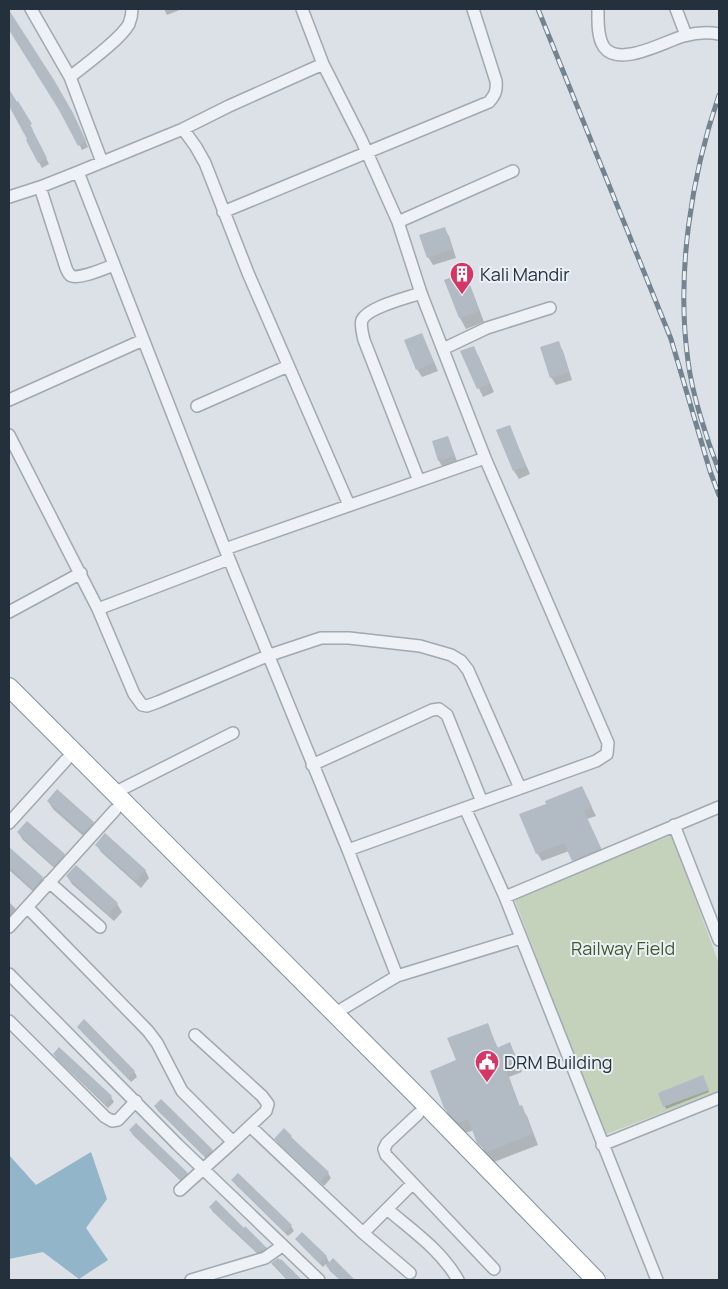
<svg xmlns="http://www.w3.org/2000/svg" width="728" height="1289" viewBox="0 0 728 1289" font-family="Manrope,sans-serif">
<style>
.green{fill:#c4d1bb}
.water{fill:#93b5c9}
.shadow{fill:#0003}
.building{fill:#b2bbc3}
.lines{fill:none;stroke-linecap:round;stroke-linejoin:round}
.minor-casing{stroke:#a0a9b0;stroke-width:14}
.trunk-casing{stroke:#82919e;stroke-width:20}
.minor{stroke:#eef1f5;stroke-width:11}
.trunk{stroke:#fff;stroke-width:18}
.rail-casing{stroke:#748390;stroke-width:5}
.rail{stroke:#eaf0f4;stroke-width:3;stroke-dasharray:9;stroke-linecap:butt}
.labels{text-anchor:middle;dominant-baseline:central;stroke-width:4;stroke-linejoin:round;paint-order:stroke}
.poi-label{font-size:18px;fill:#24313d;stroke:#eaf0f4;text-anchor:start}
.park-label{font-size:18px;fill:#3f5931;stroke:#eaf0f4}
</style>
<rect width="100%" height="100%" fill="#dbe1e6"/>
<path class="green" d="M 672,835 L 719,964 L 719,1091 L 604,1135 L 512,893 Z"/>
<path class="water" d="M 91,1152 L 107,1199 L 86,1228 L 108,1260 L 79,1279 L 43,1252 L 9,1259 L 9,1155 L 36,1185 Z"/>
<path class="shadow" d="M 164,9 L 182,9 L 167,15 Z
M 10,15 L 76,120 L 88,147 L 82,150 L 61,111 L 29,58 L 9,28 L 9,16 Z
M 9,91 L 17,104 L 18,103 L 33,130 L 32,130 L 49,164 L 42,168 L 27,140 L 29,139 L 9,104 Z
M 444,228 L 449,236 L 456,258 L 433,265 L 428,257 Z
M 464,274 L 470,285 L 484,322 L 466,329 L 460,318 L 446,281 Z
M 422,334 L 438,371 L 422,377 L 417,369 Z
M 558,343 L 563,351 L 572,380 L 556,385 L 551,377 Z
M 462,352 L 478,355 L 494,392 L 483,397 Z
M 509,426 L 530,474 L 519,479 L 514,471 Z
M 448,438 L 457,461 L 442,466 L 439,461 Z
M 586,796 L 596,816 L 587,819 L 605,857 L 578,868 L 569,851 L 542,861 L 537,853 Z
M 48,801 L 93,823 L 98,831 L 89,841 L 53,809 Z
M 18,832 L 64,855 L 68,863 L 60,873 L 23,840 Z
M 96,844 L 145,870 L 149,878 L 141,888 L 101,852 Z
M 9,849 L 42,878 L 47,886 L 38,896 L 9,870 Z
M 76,866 L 117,904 L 122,912 L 114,921 L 72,884 L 67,876 Z
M 9,902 L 15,908 L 20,916 L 9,924 Z
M 487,1025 L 498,1048 L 509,1044 L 515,1054 L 522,1072 L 509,1077 L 520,1107 L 527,1116 L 538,1145 L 494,1162 L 485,1153 L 474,1130 L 465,1133 L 451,1119 L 445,1108 L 457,1061 Z
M 79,1027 L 134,1071 L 137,1077 L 131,1082 L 82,1032 Z
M 54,1054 L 111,1097 L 114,1102 L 108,1108 L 57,1059 Z
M 704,1079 L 709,1092 L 666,1109 L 659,1094 Z
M 155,1106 L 212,1151 L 215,1156 L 209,1161 L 158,1111 Z
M 130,1130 L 187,1174 L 189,1179 L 184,1184 L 133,1135 Z
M 291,1137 L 294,1142 L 328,1173 L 331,1178 L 324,1186 L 279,1144 L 276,1139 Z
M 233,1180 L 291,1226 L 294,1231 L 288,1236 L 236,1185 Z
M 210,1207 L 266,1248 L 269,1253 L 261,1257 L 213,1212 Z
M 297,1239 L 326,1256 L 330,1264 L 333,1260 L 354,1280 L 340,1280 L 330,1271 L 326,1264 L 323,1267 L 300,1244 Z
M 281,1261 L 301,1280 L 287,1280 L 272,1264 Z"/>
<path class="building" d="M 9,10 L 54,80 L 73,113 L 86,141 L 78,146 L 59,110 L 9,30 Z
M 9,89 L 17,102 L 18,101 L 32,124 L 30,125 L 47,158 L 38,163 L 26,140 L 27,139 L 9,106 Z
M 445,227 L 452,249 L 427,258 L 419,235 Z
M 465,272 L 479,311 L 459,318 L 444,280 Z
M 422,333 L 434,363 L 416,370 L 404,340 Z
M 559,341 L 569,372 L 550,378 L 540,347 Z
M 474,346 L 490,384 L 477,389 L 460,351 Z
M 510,425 L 526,466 L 513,471 L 496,430 Z
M 448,436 L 455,456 L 438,461 L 432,441 Z
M 582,786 L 592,807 L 584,811 L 601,848 L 572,861 L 564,843 L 536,854 L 519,814 L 546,804 L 545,801 Z
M 57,789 L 94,822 L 84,833 L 47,801 Z
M 27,821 L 65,854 L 54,866 L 17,832 Z
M 105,833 L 146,870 L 136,881 L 95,845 Z
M 9,847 L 43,877 L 33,889 L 9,867 Z
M 76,865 L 118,903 L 108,914 L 66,876 Z
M 84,1019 L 135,1071 L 128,1078 L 77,1027 Z
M 488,1023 L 497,1048 L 510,1042 L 517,1061 L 504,1066 L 519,1106 L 522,1105 L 533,1134 L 487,1152 L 477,1143 L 468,1119 L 458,1123 L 444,1108 L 430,1071 L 456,1060 L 447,1038 Z
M 59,1047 L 112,1096 L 105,1104 L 53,1054 Z
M 703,1075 L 709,1090 L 663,1107 L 658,1093 Z
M 161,1099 L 213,1150 L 205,1157 L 154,1106 Z
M 136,1123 L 188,1173 L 180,1180 L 129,1130 Z
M 284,1128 L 292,1136 L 291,1137 L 329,1172 L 320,1182 L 274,1139 Z
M 238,1173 L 292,1225 L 285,1232 L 231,1180 Z
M 216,1200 L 244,1228 L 245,1226 L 267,1248 L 257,1252 L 234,1230 L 233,1231 L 209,1207 Z
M 302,1232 L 327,1256 L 319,1263 L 295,1239 Z
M 278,1258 L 280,1260 L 281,1259 L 302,1280 L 288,1280 L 271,1263 Z
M 333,1258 L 355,1280 L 341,1280 L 326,1266 Z"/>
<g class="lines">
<defs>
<path id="minor" d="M 31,9 L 70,77 L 102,162
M 302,9 L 323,64
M 598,9 C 598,20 597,37 604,47 C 619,68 665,41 684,36 C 695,33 708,32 719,34
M 676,9 L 686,35
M 70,77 C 85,65 120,40 129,24 C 131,19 132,14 132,9
M 183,129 L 196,147 L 205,163 L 248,273 L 349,505
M 78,172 L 183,129 L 229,106 L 323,64 L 361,139 L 398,222 L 421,293 L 485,458 L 608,743 L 607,754 L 596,761 L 348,850 L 397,976 L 334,1014
M 40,187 L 66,268 C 67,270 68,273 70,275 C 76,281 106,268 114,265
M 9,197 L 40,187 L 78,172 L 225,549 L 348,850
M 223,212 L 489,102 C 495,95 497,91 496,81 L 473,9
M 398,222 L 513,171
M 443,349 L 487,328 L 550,308
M 9,400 L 143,340
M 197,406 L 288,366
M 9,435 L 98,609 L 134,694 L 142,705 L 147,706 L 158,702 L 267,656 L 321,638 L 349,638 L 420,646 L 451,655 L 461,661 L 468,670 L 520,788
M 419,481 L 364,340 C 363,335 360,326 362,320 C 368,307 407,298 421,293
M 225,549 L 485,458
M 98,609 L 229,559
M 9,612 L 81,573
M 312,765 L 432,710 L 439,709 L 447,715 L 482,802
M 114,793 L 233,733
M 465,808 L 505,897 L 657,1280
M 9,823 L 66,760
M 674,825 L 719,940
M 49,882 L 100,927
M 505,897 L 719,807
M 27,907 L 148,1031 L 157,1043 L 182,1091 L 233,1142 L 266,1111 L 268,1104 L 262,1096 L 195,1035
M 9,927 L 115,810
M 9,974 L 178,1145 L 319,1280
M 397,976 L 521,938
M 9,1021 L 105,1117 L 112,1121 L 118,1120 L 136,1101
M 418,1114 L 387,1143 L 384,1149 L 386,1155 L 494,1269
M 250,1126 L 363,1233 L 410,1273
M 602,1145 L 719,1098
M 412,1184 L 387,1209 C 413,1231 441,1250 458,1280
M 180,1190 L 233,1142
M 363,1233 L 387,1209
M 191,1280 L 265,1258 L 282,1246"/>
<path id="trunk" d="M 9,687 L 417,1096 L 596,1280"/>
</defs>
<use href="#minor" class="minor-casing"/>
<use href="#trunk" class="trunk-casing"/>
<use href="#minor" class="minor"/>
<use href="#trunk" class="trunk"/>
<defs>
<path id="rail" d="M 538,9 L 671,339 L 710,471 L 719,495
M 719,95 C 691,177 676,274 688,361 C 692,394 707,440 719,471"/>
</defs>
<use href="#rail" class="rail-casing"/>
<use href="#rail" class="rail"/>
</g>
<defs>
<symbol id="building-pin" viewBox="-11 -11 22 30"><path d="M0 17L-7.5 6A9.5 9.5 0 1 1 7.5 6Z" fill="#d43766" stroke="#eaf0f4"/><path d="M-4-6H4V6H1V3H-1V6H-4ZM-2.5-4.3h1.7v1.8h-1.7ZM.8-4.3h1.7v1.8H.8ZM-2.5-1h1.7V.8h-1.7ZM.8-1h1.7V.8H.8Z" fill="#fff"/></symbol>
<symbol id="civic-pin" viewBox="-11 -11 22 30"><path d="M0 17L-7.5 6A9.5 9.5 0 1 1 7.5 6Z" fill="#d43766" stroke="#eaf0f4"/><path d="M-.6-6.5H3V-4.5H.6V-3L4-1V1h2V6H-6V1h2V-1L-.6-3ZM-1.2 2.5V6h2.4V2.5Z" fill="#fff"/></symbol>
</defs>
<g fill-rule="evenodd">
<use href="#building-pin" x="448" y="260" width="28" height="38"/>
<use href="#civic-pin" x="473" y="1048" width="28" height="38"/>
</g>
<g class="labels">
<g class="poi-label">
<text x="480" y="274">Kali Mandir</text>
<text x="504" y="1062">DRM Building</text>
</g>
<g class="park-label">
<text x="623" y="948">Railway Field</text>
</g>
</g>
<rect width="728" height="1289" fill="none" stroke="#24313d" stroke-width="20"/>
</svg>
